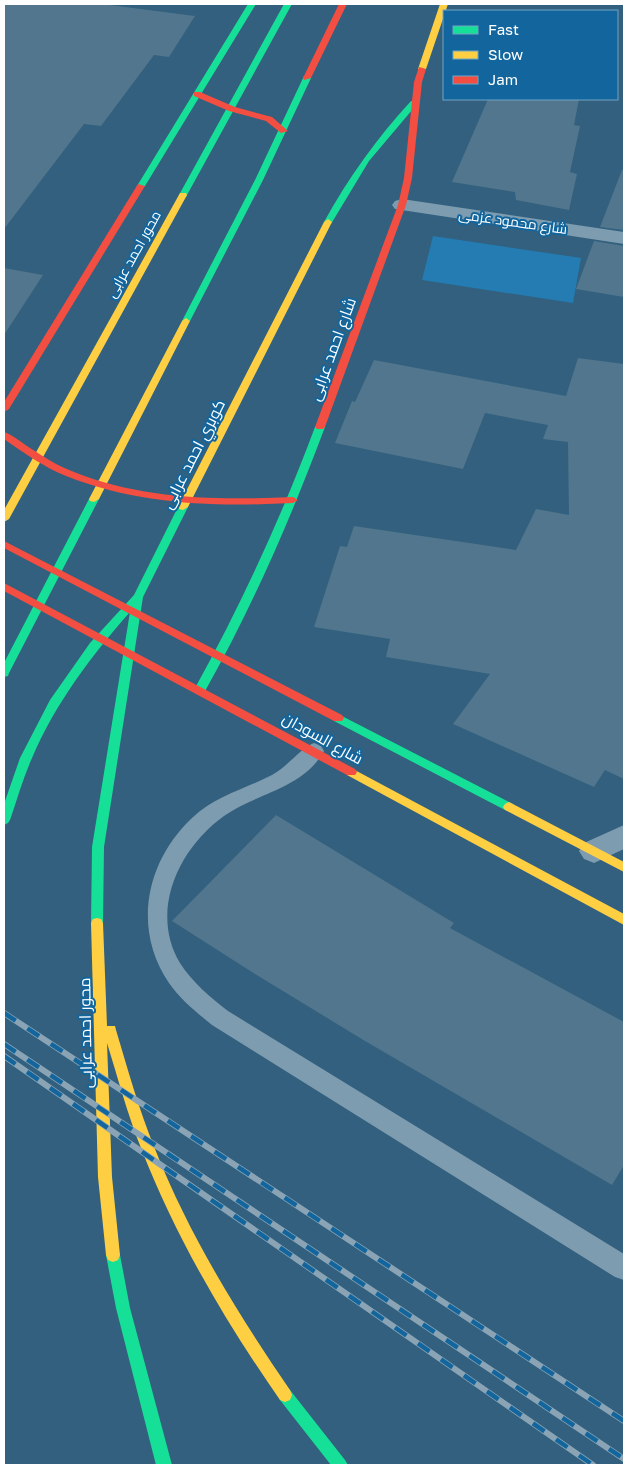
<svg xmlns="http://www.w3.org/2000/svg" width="628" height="1469" viewBox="0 0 628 1469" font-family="'Golos Text',Cairo,sans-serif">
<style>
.green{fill:#247cb2}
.building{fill:#51768d}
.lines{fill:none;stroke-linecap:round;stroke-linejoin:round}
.lane{fill:#7d9caf;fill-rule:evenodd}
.street{fill:#7d9caf;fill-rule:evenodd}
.fast{fill:#16e098;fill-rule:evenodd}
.slow{fill:#ffcf43;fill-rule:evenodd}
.jam{fill:#f24e42;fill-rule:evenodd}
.rail-casing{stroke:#8aa4b5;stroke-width:6}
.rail{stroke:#13669d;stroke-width:4.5;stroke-dasharray:14;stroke-linecap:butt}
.labels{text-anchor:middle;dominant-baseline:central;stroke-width:4;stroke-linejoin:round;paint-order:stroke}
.far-street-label{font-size:14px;fill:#fff;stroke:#13669d}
.street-label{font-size:16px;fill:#fff;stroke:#13669d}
</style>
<rect width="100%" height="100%" fill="#32607e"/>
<path class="green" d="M 433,236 L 581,258 L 573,303 L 422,280 Z"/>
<path class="building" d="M 4,4 L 102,4 L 195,16 L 169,57 L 154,55 L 101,126 L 84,124 L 4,229 Z
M 488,99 L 579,99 L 574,125 L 580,126 L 570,172 L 577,174 L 569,210 L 516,200 L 515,192 L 452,182 Z
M 622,170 L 624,170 L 624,230 L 600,227 Z
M 594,241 L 624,246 L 624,297 L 576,289 Z
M 4,268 L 43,275 L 4,335 Z
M 578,358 L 624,364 L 624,779 L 605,770 L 594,787 L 453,724 L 490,674 L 386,657 L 390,639 L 314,627 L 340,546 L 347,547 L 354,526 L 516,550 L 536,509 L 569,515 L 568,442 L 543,439 L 548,425 L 485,413 L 463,469 L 335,443 L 352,401 L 355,402 L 374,360 L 566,396 Z
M 276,815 L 454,923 L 450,928 L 624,1022 L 624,1165 L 612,1185 L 365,1041 L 255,974 L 172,921 Z"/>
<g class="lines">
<path class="lane" d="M 314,743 L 321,746 L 324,751 C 303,789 256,793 224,816 C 179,848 149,911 180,963 C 192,982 210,997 228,1011 L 624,1254 L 624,1280 L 615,1277 L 212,1025 C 196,1012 180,999 169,983 C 132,929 146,861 192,818 C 215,796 245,789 272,775 C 287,767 301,748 314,743 Z"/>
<path class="street" d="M 402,199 L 624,232 L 624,244 L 395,209 L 392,205 L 395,201 Z
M 624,825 L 624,849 L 594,863 L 584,859 L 579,851 L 584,843 Z"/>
<path class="fast" d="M 248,4 L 256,4 L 145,186 L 138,188 L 137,186 Z
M 284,4 L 292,4 L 187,195 L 186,197 L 180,197 L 179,195 Z
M 304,76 L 311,78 L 263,180 L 190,321 L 186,324 L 183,323 L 182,321 L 255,180 Z
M 411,101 L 418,103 L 369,161 L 331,224 L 325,224 L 324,222 C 348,178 377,138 411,101 Z
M 320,424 L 325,427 C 291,518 252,608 204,693 L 196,693 L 194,690 C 241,605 281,518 315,427 Z
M 94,496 L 99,499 L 9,673 L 8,676 L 4,677 L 4,663 L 89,499 Z
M 183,504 L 188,507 L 143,597 L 104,847 L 103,923 L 101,927 L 97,928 L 93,927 L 91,923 L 92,847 L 130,612 C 91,656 55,704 32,758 C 23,778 17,800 10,820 L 8,823 L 4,825 L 4,804 L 20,758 L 50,700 L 90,643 L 134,595 L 178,507 Z
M 338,714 L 513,804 L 515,807 L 513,810 L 505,810 L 334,721 L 332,718 L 334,715 Z
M 113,1248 L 118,1250 L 120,1255 L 130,1308 L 172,1465 L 156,1465 L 116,1308 L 106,1255 L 108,1250 Z
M 285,1388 L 290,1390 L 345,1460 L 348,1465 L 331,1465 L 280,1400 L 278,1395 L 280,1390 Z"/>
<path class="slow" d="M 440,4 L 448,4 L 426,69 L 419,71 L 418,69 Z
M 180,193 L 186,193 L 187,195 L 9,519 L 4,522 L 4,510 Z
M 328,219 L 332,222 L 188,507 L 183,510 L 179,509 L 178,507 L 324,222 Z
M 186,318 L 190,321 L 99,499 L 94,502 L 90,501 L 89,499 L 182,321 Z
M 351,768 L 624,914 L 624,925 L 347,775 L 345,772 L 347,769 Z
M 509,802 L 624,862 L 624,872 L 505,810 L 503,807 L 505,804 Z
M 97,918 L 101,919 L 103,923 L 107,1026 L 115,1026 L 116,1030 C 128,1070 139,1110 155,1149 C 189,1235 238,1314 290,1390 L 292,1395 L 290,1400 L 285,1402 L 280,1400 C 225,1321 176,1238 141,1148 C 127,1113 118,1078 107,1043 L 112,1177 L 120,1255 L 118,1260 L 113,1262 L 108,1260 L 106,1255 L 98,1177 L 91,923 L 93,919 Z"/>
<path class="jam" d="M 339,4 L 347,4 L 311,78 L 304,80 L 303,78 Z
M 419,67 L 426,69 L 422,82 L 412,178 L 406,205 L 325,427 L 323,429 L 317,429 L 315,427 L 398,205 L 404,178 L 414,82 Z
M 194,92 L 200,92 L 235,107 L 272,117 L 288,131 L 281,133 L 266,121 L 229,111 L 194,96 Z
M 138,184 L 145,186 L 9,409 L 4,412 L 4,402 Z
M 4,432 C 13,435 22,443 30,448 C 44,457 58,466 74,472 C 144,500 219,500 293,497 L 298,500 L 293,503 C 216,507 139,505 66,476 C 44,467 24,453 4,439 Z
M 4,541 L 342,715 L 344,718 L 342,721 L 334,721 L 4,548 Z
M 4,583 L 355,769 L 357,772 L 355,775 L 347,775 L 4,591 Z"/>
<defs>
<path id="rail" d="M 4,1013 L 624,1421
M 4,1044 L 624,1459
M 4,1056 L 593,1465"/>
</defs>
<use href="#rail" class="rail-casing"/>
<use href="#rail" class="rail"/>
</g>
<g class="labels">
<g class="far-street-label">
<text transform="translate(513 221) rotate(8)">شارع محمود عزمى</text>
<text transform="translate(133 254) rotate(-61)">محور احمد عرابى</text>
</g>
<g class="street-label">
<text transform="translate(332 349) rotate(-70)">شارع احمد عرابى</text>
<text transform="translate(193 454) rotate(-63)">كوبري احمد عرابى</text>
<text transform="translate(323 738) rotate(29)">شارع السودان</text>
<text transform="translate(85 1033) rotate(-91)">محور احمد عرابى</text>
</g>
</g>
<rect width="628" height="1469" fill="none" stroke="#ffffff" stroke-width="10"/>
<rect x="443" y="10" width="175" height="90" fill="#13669d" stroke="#71a3c4"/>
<rect x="453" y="26" width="25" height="8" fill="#16e098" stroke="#71a3c4"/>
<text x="488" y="35" font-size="15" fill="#ffffff">Fast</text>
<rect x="453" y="51" width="25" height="8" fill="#ffcf43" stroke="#71a3c4"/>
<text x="488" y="60" font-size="15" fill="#ffffff">Slow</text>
<rect x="453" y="76" width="25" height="8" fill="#f24e42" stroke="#71a3c4"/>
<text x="488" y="85" font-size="15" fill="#ffffff">Jam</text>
</svg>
